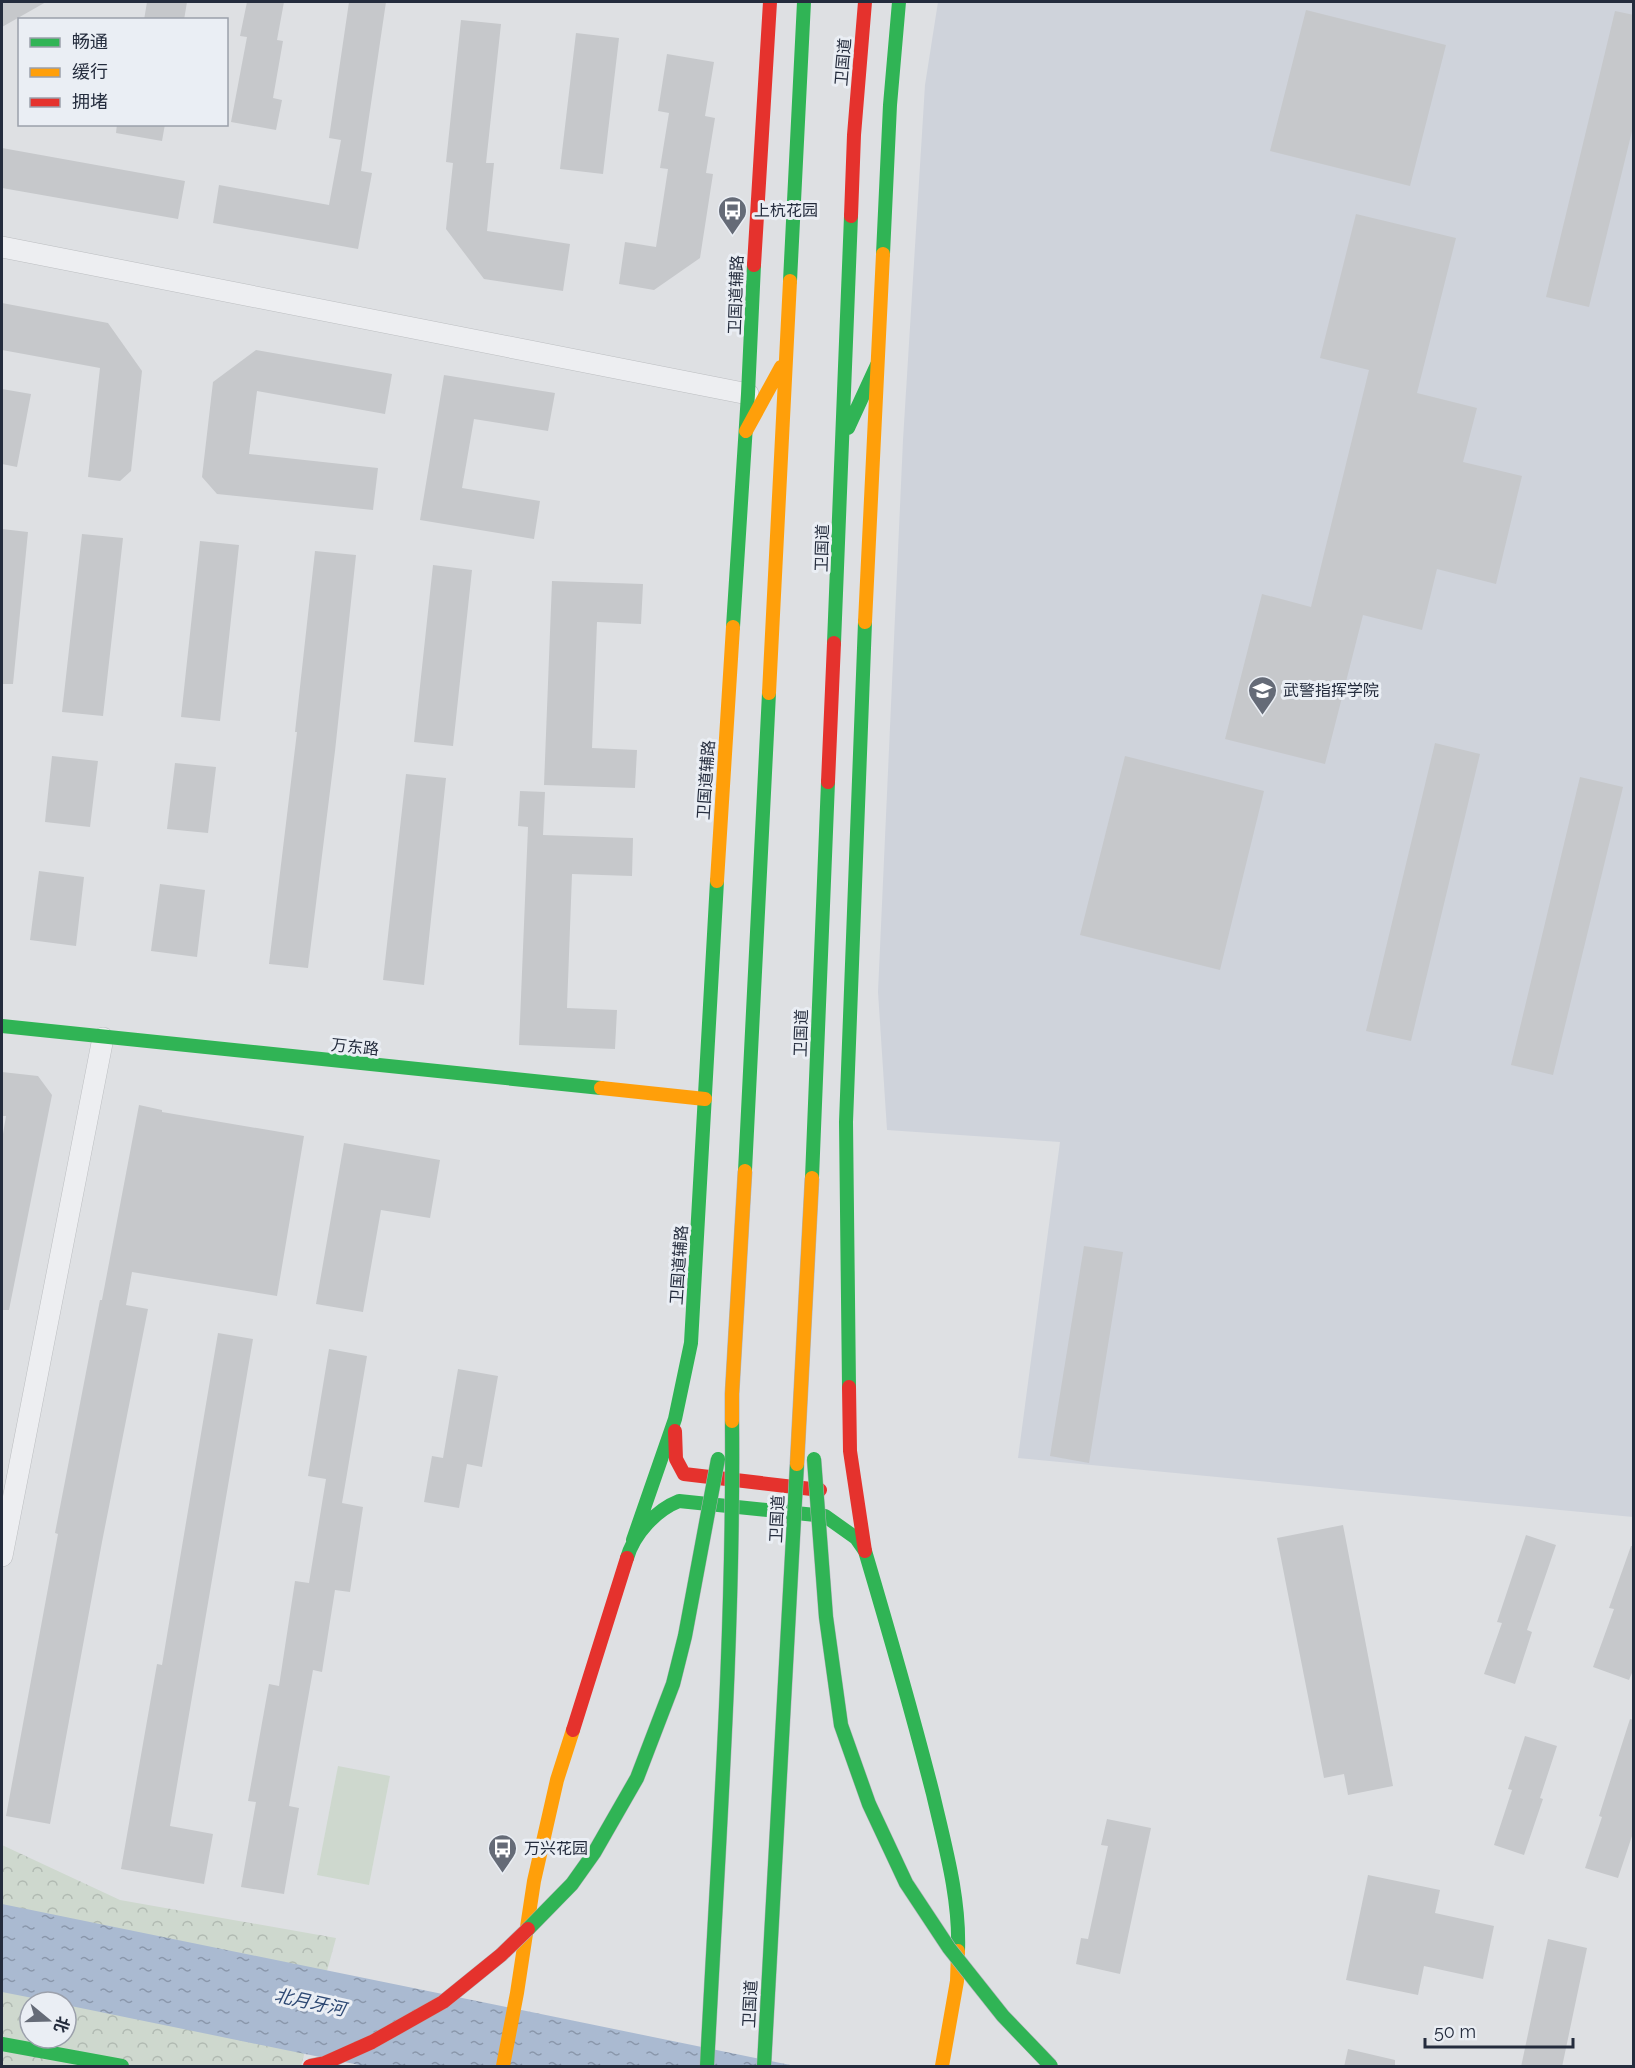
<svg xmlns="http://www.w3.org/2000/svg" width="1635" height="2068" viewBox="0 0 1635 2068" font-family="Raleway,'Noto Sans SC',sans-serif">
<style>
.built{fill:#cfd3db}
.park{fill:url(#park-crowns);fill-rule:evenodd}
.garden{fill:#ced8ce}
.water{fill:url(#water-ripples)}
.building{fill:#c6c8cb}
.lines{fill:none;stroke-linecap:round;stroke-linejoin:round}
.street-casing{stroke:#bcbec1;stroke-width:22}
.street{stroke:#edeef1;stroke-width:21}
.fast{stroke:#30b455;stroke-width:14}
.slow{stroke:#ff9f0a;stroke-width:14}
.jam{stroke:#e5322d;stroke-width:14}
.fast-bridge-casing{stroke:#b0b3b8;stroke-width:15;stroke-linecap:butt}
.slow-bridge-casing{stroke:#b0b3b8;stroke-width:15;stroke-linecap:butt}
.jam-bridge-casing{stroke:#b0b3b8;stroke-width:15;stroke-linecap:butt}
.fast-bridge{stroke:#30b455;stroke-width:14}
.slow-bridge{stroke:#ff9f0a;stroke-width:14}
.jam-bridge{stroke:#e5322d;stroke-width:14}
.labels{text-anchor:middle;dominant-baseline:central;stroke-width:6;stroke-linejoin:round;paint-order:stroke}
.street-label{font-size:16px;fill:#242c3d;stroke:#eaeef4}
.poi-label{font-size:16px;fill:#242c3d;stroke:#eaeef4;text-anchor:start}
.water-label{font-size:18px;font-style:italic;fill:#2d4873;stroke:#eaeef4}
</style>
<defs>
<pattern id="park-crowns" width="20" height="18" patternUnits="userSpaceOnUse" patternTransform="scale(1.5)"><rect width="20" height="18" fill="#ced8ce"/><path d="M2 6a3 3 0 1 1 6 0M12 15a3 3 0 1 1 6 0" fill="none" stroke="#b1bab2"/></pattern>
<pattern id="water-ripples" width="26" height="14" patternUnits="userSpaceOnUse" patternTransform="scale(1.5)"><rect width="26" height="14" fill="#aabad1"/><path d="M2 4q2-2 4 0t4 0M15 11q2-2 4 0t4 0" fill="none" stroke="#8a97ab"/></pattern>
</defs>
<rect width="100%" height="100%" fill="#dee0e3"/>
<path class="built" d="M 938,2 L 1633,2 L 1633,1517 L 1018,1458 L 1060,1142 L 887,1130 L 878,992 L 903,440 L 925,85 Z"/>
<path class="park" d="M 2,1845 L 120,1900 L 336,1938 L 301,2066 L 2,2066 ZM 30,2002 L 66,2002 L 66,2038 L 30,2038 Z"/>
<path class="garden" d="M 338,1766 L 390,1776 L 369,1885 L 317,1875 Z"/>
<path class="water" d="M 2,1904 L 795,2066 L 364,2066 L 66,2005 L 66,2002 L 53,2002 L 2,1992 Z"/>
<path class="building" d="M 2,2 L 46,2 L 2,27 Z
M 147,2 L 187,2 L 184,20 L 144,20 Z
M 247,2 L 284,2 L 277,40 L 283,41 L 273,98 L 282,100 L 276,130 L 231,122 L 247,37 L 240,36 Z
M 349,2 L 386,2 L 361,171 L 372,173 L 358,249 L 213,223 L 219,185 L 329,205 L 341,140 L 329,138 Z
M 1306,10 L 1446,45 L 1410,186 L 1270,151 Z
M 1615,11 L 1634,15 L 1634,123 L 1589,307 L 1546,297 Z
M 461,20 L 501,24 L 486,163 L 494,163 L 487,231 L 570,244 L 563,291 L 484,279 L 446,229 L 453,163 L 446,162 Z
M 576,33 L 619,38 L 603,174 L 560,169 Z
M 667,54 L 714,62 L 705,116 L 715,118 L 706,173 L 713,174 L 700,258 L 654,290 L 619,284 L 625,242 L 656,247 L 668,169 L 660,168 L 669,113 L 658,111 Z
M 117,124 L 165,124 L 162,141 L 116,133 Z
M 2,148 L 185,181 L 178,219 L 2,188 Z
M 1356,214 L 1456,238 L 1417,393 L 1477,408 L 1463,462 L 1522,476 L 1496,584 L 1437,569 L 1422,630 L 1363,615 L 1325,764 L 1225,739 L 1262,594 L 1311,607 L 1369,370 L 1320,358 Z
M 2,303 L 108,323 L 142,371 L 131,471 L 120,481 L 88,477 L 100,368 L 2,350 Z
M 256,350 L 392,374 L 385,414 L 257,391 L 249,454 L 378,468 L 373,510 L 217,494 L 202,477 L 213,382 Z
M 444,375 L 555,393 L 548,431 L 474,419 L 462,488 L 540,501 L 534,539 L 420,520 Z
M 2,389 L 31,394 L 17,467 L 2,464 Z
M 2,529 L 28,532 L 13,684 L 2,684 Z
M 82,534 L 123,538 L 103,716 L 62,712 Z
M 200,541 L 239,545 L 220,721 L 181,717 Z
M 315,551 L 356,555 L 335,751 L 308,968 L 269,964 L 297,732 L 295,732 Z
M 433,565 L 472,570 L 453,746 L 414,742 Z
M 552,581 L 643,584 L 641,624 L 597,622 L 592,748 L 637,750 L 635,788 L 544,785 Z
M 1435,743 L 1480,754 L 1411,1041 L 1366,1031 Z
M 52,756 L 98,761 L 90,827 L 45,822 Z
M 1125,756 L 1264,791 L 1220,970 L 1080,935 Z
M 175,763 L 216,767 L 208,833 L 167,829 Z
M 406,774 L 446,778 L 424,985 L 383,980 Z
M 1580,777 L 1623,787 L 1553,1075 L 1511,1065 Z
M 520,791 L 545,792 L 543,835 L 633,838 L 632,876 L 572,874 L 567,1008 L 617,1010 L 615,1049 L 519,1045 L 528,827 L 518,826 Z
M 39,871 L 84,877 L 76,946 L 30,940 Z
M 160,884 L 205,890 L 197,957 L 151,951 Z
M 2,1072 L 38,1076 L 52,1095 L 9,1310 L 2,1310 L 2,1140 L 6,1116 L 2,1116 Z
M 139,1105 L 162,1110 L 162,1112 L 304,1136 L 277,1296 L 132,1272 L 126,1305 L 148,1309 L 102,1542 L 50,1824 L 6,1816 L 58,1534 L 55,1533 L 100,1300 L 102,1300 Z
M 344,1143 L 440,1160 L 430,1218 L 381,1210 L 363,1312 L 316,1304 Z
M 1084,1246 L 1123,1252 L 1089,1463 L 1050,1456 Z
M 218,1333 L 253,1339 L 170,1826 L 213,1834 L 204,1884 L 121,1869 L 157,1664 L 162,1665 Z
M 329,1349 L 367,1356 L 342,1503 L 363,1507 L 350,1592 L 335,1590 L 322,1672 L 313,1670 L 289,1806 L 299,1808 L 284,1894 L 241,1887 L 256,1802 L 248,1801 L 269,1684 L 279,1686 L 295,1581 L 309,1583 L 326,1479 L 308,1476 Z
M 458,1369 L 498,1376 L 482,1467 L 467,1464 L 459,1508 L 424,1502 L 432,1456 L 443,1458 Z
M 1343,1525 L 1393,1786 L 1348,1795 L 1344,1774 L 1324,1778 L 1277,1538 Z
M 1526,1535 L 1556,1545 L 1527,1630 L 1532,1632 L 1515,1684 L 1484,1674 L 1502,1623 L 1497,1622 Z
M 1631,1546 L 1634,1546 L 1634,1668 L 1629,1680 L 1593,1667 L 1614,1609 L 1609,1608 Z
M 1630,1719 L 1634,1720 L 1634,1830 L 1618,1878 L 1585,1868 L 1602,1817 L 1599,1816 Z
M 1525,1736 L 1557,1746 L 1540,1798 L 1543,1799 L 1524,1855 L 1494,1845 L 1512,1790 L 1508,1789 Z
M 1107,1819 L 1151,1828 L 1120,1974 L 1076,1964 L 1081,1938 L 1088,1939 L 1108,1846 L 1101,1845 Z
M 1368,1875 L 1440,1890 L 1435,1913 L 1494,1926 L 1483,1979 L 1424,1966 L 1418,1995 L 1346,1980 Z
M 1548,1939 L 1587,1948 L 1562,2067 L 1521,2067 Z
M 1348,2049 L 1395,2060 L 1395,2067 L 1344,2067 Z"/>
<g class="lines">
<defs>
<path id="street" d="M 2,247 L 748,394
M 2,1556 L 103,1038"/>
</defs>
<use href="#street" class="street-casing"/>
<use href="#street" class="street"/>
<path class="fast" d="M 883,254 L 890,105 L 899,2
M 790,281 L 804,2
M 848,428 L 877,365
M 733,627 L 748,394 L 754,265
M 834,643 L 851,216
M 2,1026 L 601,1088
M 745,1171 L 769,693
M 812,1178 L 828,782
M 849,1387 L 846,1122 L 865,622
M 633,1540 L 675,1419 L 691,1343 L 717,881
M 627,1558 C 634,1534 656,1510 679,1501 L 825,1516 L 856,1538 L 865,1551 C 889,1632 912,1712 933,1794 C 945,1846 960,1898 958,1951
M 2,2044 L 122,2066"/>
<path class="slow" d="M 746,431 L 781,367
M 865,622 L 883,254
M 769,693 L 790,281
M 717,881 L 733,627
M 601,1088 L 705,1099
M 503,2066 L 517,1993 L 534,1881 L 557,1780 L 573,1730
M 942,2066 L 957,1981 L 958,1951"/>
<path class="jam" d="M 851,216 L 854,135 L 865,2
M 754,265 L 770,2
M 828,782 L 834,643
M 849,1387 L 850,1451 L 865,1551
M 675,1431 L 676,1459 L 684,1474 L 820,1490
M 573,1730 L 627,1558"/>
<defs>
<path id="fast-bridge" d="M 814,1459 L 826,1617 L 841,1725 L 869,1804 L 906,1883 L 949,1948 L 1003,2016 L 1051,2066
M 528,1929 L 572,1884 L 594,1853 L 637,1778 L 673,1684 L 685,1636 L 718,1459
M 707,2066 C 718,1851 734,1636 732,1421
M 764,2066 L 797,1464"/>
<path id="slow-bridge" d="M 732,1421 L 732,1394 L 745,1171
M 797,1464 L 812,1178"/>
<path id="jam-bridge" d="M 310,2066 L 325,2063 L 372,2042 L 443,2002 L 501,1955 L 528,1929"/>
</defs>
<use href="#fast-bridge" class="fast-bridge-casing"/>
<use href="#slow-bridge" class="slow-bridge-casing"/>
<use href="#jam-bridge" class="jam-bridge-casing"/>
<use href="#fast-bridge" class="fast-bridge"/>
<use href="#slow-bridge" class="slow-bridge"/>
<use href="#jam-bridge" class="jam-bridge"/>
</g>
<defs>
<symbol id="bus-pin" viewBox="-11 -11 22 30"><path d="M0 17L-7.5 6A9.5 9.5 0 1 1 7.5 6Z" fill="#656b77" stroke="#eaeef4"/><path d="M-5-6H5V4H4V6H2V4H-2V6H-4V4H-5ZM-3.5-4V0h7V-4ZM-3.5 1.2v1.5H-2V1.2ZM2 1.2v1.5H3.5V1.2Z" fill="#fff"/></symbol>
<symbol id="university-pin" viewBox="-11 -11 22 30"><path d="M0 17L-7.5 6A9.5 9.5 0 1 1 7.5 6Z" fill="#656b77" stroke="#eaeef4"/><path d="M0-5L7-2L0 1L-7-2ZM-4 1L0 2.5L4 1V4Q0 6-4 4Z" fill="#fff"/></symbol>
</defs>
<g fill-rule="evenodd">
<use href="#bus-pin" x="716" y="194" width="33" height="45"/>
<use href="#university-pin" x="1246" y="674" width="33" height="45"/>
<use href="#bus-pin" x="486" y="1832" width="33" height="45"/>
</g>
<g class="labels">
<g class="street-label">
<text transform="translate(843 62) rotate(-85)">卫国道</text>
<text transform="translate(736 295) rotate(-88)">卫国道辅路</text>
<text transform="translate(822 548) rotate(-88)">卫国道</text>
<text transform="translate(706 780) rotate(-86)">卫国道辅路</text>
<text transform="translate(801 1033) rotate(-88)">卫国道</text>
<text transform="translate(355 1047) rotate(6)">万东路</text>
<text transform="translate(679 1265) rotate(-86)">卫国道辅路</text>
<text transform="translate(777 1519) rotate(-87)">卫国道</text>
<text transform="translate(750 2004) rotate(-87)">卫国道</text>
</g>
<g class="poi-label">
<text x="754" y="210">上杭花园</text>
<text x="1283" y="690">武警指挥学院</text>
<text x="524" y="1848">万兴花园</text>
</g>
<g class="water-label">
<text transform="translate(310 2002) rotate(12)">北月牙河</text>
</g>
</g>
<rect width="1635" height="2068" fill="none" stroke="#242c3d" stroke-width="6"/>
<rect x="18" y="18" width="210" height="108" fill="#eaeef4" stroke="#9ba0ab" stroke-width="1.5"/>
<rect x="30" y="38" width="30" height="9" fill="#30b455" stroke="#9ba0ab" stroke-width="1.5"/>
<text x="72" y="48" font-size="18" fill="#242c3d">畅通</text>
<rect x="30" y="68" width="30" height="9" fill="#ff9f0a" stroke="#9ba0ab" stroke-width="1.5"/>
<text x="72" y="78" font-size="18" fill="#242c3d">缓行</text>
<rect x="30" y="98" width="30" height="9" fill="#e5322d" stroke="#9ba0ab" stroke-width="1.5"/>
<text x="72" y="108" font-size="18" fill="#242c3d">拥堵</text>
<g transform="translate(48 2020) rotate(109)"><circle r="28" fill="#eaeef4" stroke="#9ba0ab" stroke-width="1.5"/>
<path d="M0-4.5L10 22L0 15L-10 22Z" fill="#656b77"/>
<text y="-9" font-size="16" font-weight="bold" text-anchor="middle" fill="#242c3d">北</text>
</g>
<path d="M1425 2038v9h148v-9" fill="none" stroke="#242c3d" stroke-width="3"/>
<text x="1434" y="2038" font-size="18" fill="#242c3d" stroke="#eaeef4" stroke-width="4.5" paint-order="stroke">50 m</text>
</svg>
